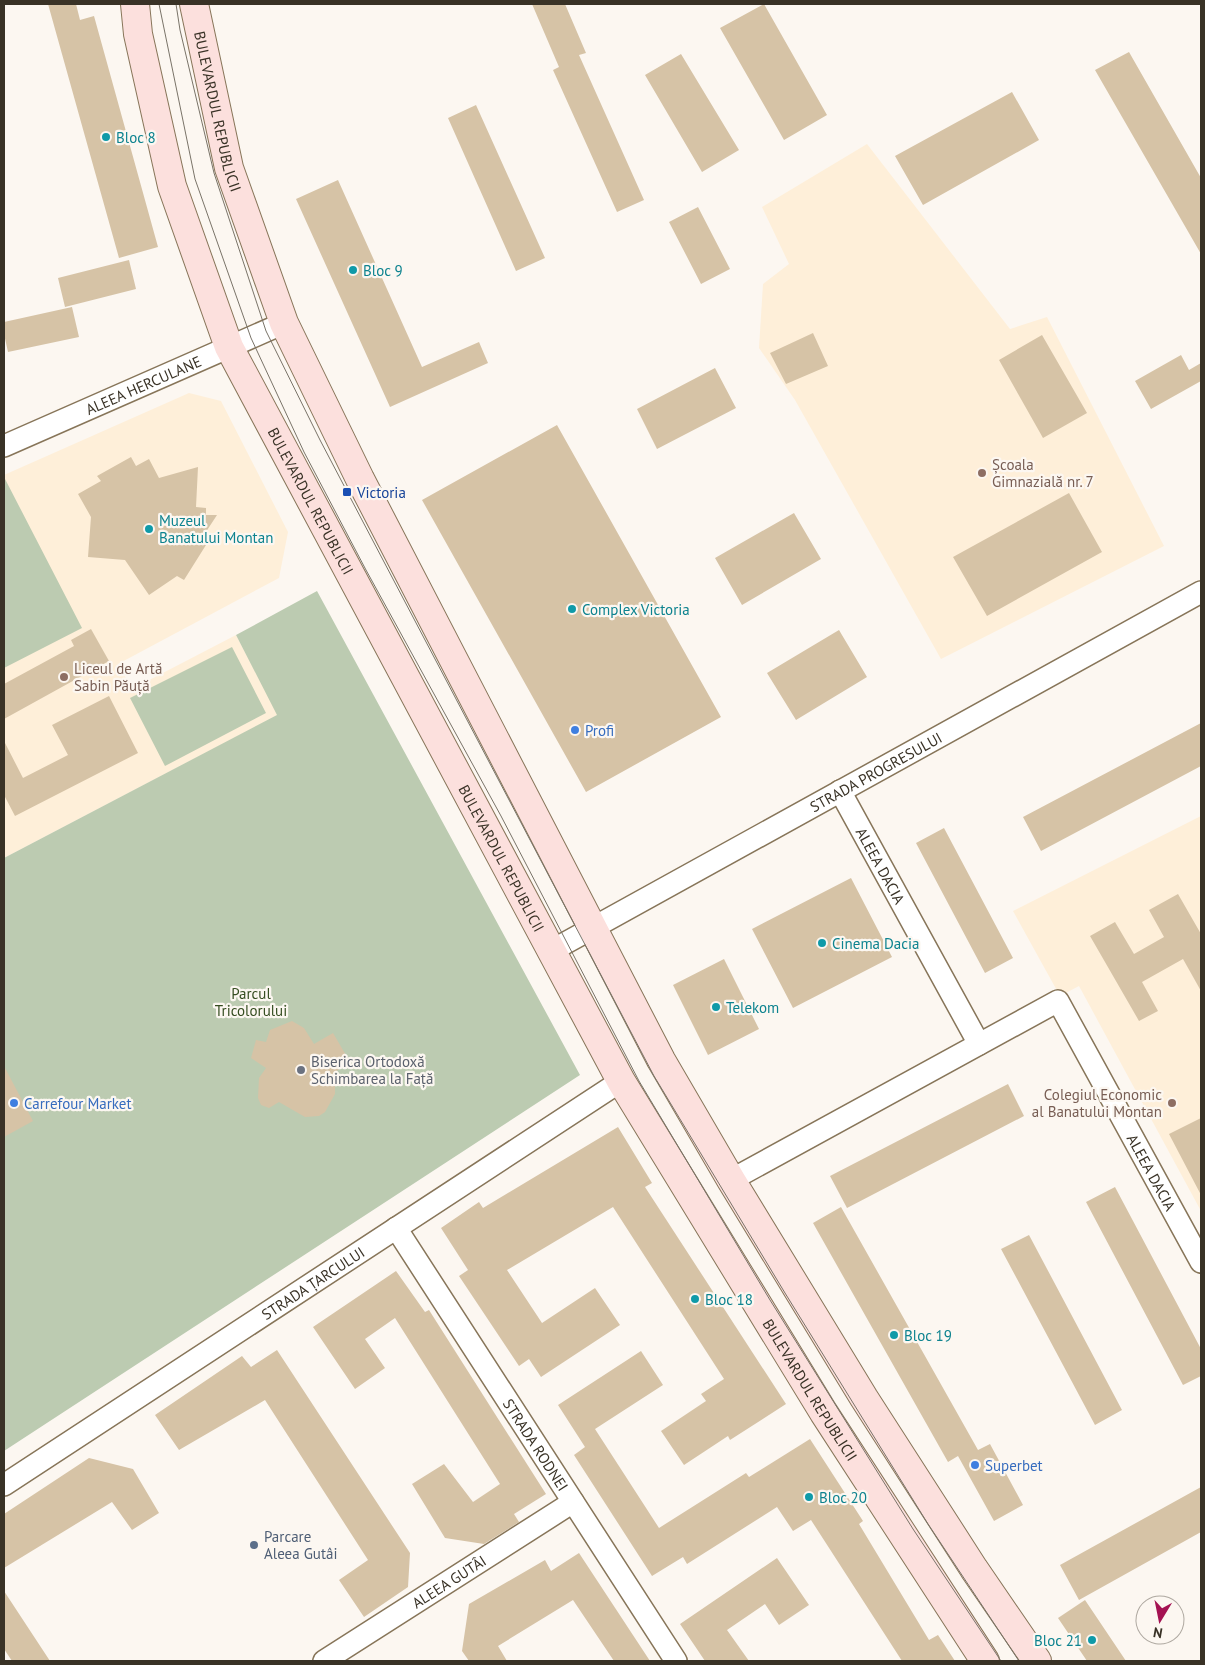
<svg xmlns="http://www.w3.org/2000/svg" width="1205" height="1665" viewBox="0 0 1205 1665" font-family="'PT Sans',sans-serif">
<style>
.built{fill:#feefd9}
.green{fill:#bccbb1}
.building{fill:#d6c3a6}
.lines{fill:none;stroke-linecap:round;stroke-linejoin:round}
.minor-casing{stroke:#877559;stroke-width:24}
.secondary-casing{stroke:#877559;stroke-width:30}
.minor{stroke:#fff;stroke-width:21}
.secondary{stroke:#fce0dd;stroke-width:28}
.tram{stroke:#797368;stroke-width:1}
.culture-dot{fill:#0f9aa8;stroke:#fcf7f1;stroke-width:2}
.education-dot{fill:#8d6e63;stroke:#fcf7f1;stroke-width:2}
.transit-dot{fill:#1a4fb4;stroke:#fcf7f1;stroke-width:2}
.shop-dot{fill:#3f7fe0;stroke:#fcf7f1;stroke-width:2}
.worship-dot{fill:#6b7280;stroke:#fcf7f1;stroke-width:2}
.service-dot{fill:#5c6f8a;stroke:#fcf7f1;stroke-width:2}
.labels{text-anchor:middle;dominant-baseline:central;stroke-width:4.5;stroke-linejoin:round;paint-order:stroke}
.street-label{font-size:15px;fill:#393226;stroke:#fcf7f1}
.culture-label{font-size:15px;fill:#0d838f;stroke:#fcf7f1;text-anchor:start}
.education-label{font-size:15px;fill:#785e54;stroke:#fcf7f1;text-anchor:start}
.transit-label{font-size:15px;fill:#164399;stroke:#fcf7f1;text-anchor:start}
.shop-label{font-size:15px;fill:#366cbe;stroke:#fcf7f1;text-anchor:start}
.park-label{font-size:15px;fill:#354d20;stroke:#fcf7f1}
.worship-label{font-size:15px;fill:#5b616d;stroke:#fcf7f1;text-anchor:start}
.service-label{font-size:15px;fill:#4e5e75;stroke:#fcf7f1;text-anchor:start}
</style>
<rect width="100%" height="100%" fill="#fcf7f1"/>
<path class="built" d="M 867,144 L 1010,329 L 1047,317 L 1164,546 L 941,659 L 795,400 L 759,348 L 763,284 L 789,264 L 762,207 Z
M 189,393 L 221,401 L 288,532 L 279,578 L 118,664 L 132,689 L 236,635 L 278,715 L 4,858 L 4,475 Z
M 1201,816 L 1201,1211 L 1079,986 L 1060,996 L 1013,911 Z"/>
<path class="green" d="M 4,477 L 82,628 L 4,668 Z
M 317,591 L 580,1075 L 4,1451 L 4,858 L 277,715 L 236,635 Z
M 232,647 L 266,713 L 165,766 L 130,698 Z"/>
<path class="building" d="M 48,4 L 76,4 L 80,20 L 94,16 L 158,247 L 119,258 Z
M 532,4 L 565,4 L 586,53 L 579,55 L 644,200 L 617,212 L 553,70 L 559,67 Z
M 764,4 L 827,115 L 784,140 L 720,28 Z
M 1129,52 L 1201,178 L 1201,254 L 1095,70 Z
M 681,54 L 739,150 L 702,172 L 645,75 Z
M 1012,92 L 1039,140 L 923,205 L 895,156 Z
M 476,105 L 545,258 L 516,271 L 448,118 Z
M 338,180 L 422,367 L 479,342 L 488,363 L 390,407 L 296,199 Z
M 698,207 L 730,269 L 701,284 L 669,222 Z
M 129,260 L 136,289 L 65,307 L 58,278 Z
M 72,307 L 79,337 L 8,352 L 4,334 L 4,322 Z
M 813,333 L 828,366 L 786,384 L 770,353 Z
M 1042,335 L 1087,413 L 1043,438 L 999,360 Z
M 1181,355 L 1189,370 L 1201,363 L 1201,381 L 1151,409 L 1135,381 Z
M 715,368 L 736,408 L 657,449 L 637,409 Z
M 557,425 L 721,717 L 586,792 L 422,500 Z
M 131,457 L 136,466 L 149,459 L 159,478 L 198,467 L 196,507 L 206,508 L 206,515 L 217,515 L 200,541 L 206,545 L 184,580 L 177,576 L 149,595 L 125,560 L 88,557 L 91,517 L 78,494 L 101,481 L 97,476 Z
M 1069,493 L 1102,552 L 987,616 L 953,557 Z
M 794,513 L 821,559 L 742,605 L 715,558 Z
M 91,629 L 109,661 L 4,719 L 4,684 L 74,646 L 71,640 Z
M 839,630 L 867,677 L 796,720 L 767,673 Z
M 109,696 L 138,753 L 15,816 L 4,795 L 4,741 L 23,778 L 68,755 L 52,725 Z
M 1201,723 L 1201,766 L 1041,851 L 1023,817 Z
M 944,828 L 1013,958 L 985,973 L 916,843 Z
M 851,878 L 892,957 L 793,1008 L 752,929 Z
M 1178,894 L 1201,934 L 1201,991 L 1183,959 L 1142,982 L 1158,1011 L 1139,1021 L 1090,936 L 1115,922 L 1134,954 L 1164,937 L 1149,910 Z
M 724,959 L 759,1029 L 708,1055 L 673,985 Z
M 292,1021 L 304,1028 L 314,1044 L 333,1033 L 350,1062 L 335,1072 L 335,1094 L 325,1112 L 319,1116 L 305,1117 L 279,1102 L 269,1108 L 261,1105 L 258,1098 L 259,1078 L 266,1068 L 251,1058 L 256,1040 L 266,1042 L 270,1030 Z
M 4,1066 L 33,1121 L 4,1137 Z
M 1008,1084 L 1024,1116 L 847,1208 L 830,1176 Z
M 1201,1118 L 1201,1195 L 1169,1134 Z
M 618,1127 L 652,1183 L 645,1187 L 786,1404 L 730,1440 L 728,1436 L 684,1465 L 661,1431 L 706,1401 L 701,1394 L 724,1379 L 613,1207 L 507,1270 L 542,1323 L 595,1288 L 620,1325 L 541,1377 L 529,1359 L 519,1366 L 459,1276 L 468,1270 L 441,1228 L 479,1202 L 483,1208 Z
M 1115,1187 L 1201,1349 L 1201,1376 L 1183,1385 L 1086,1202 Z
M 841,1207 L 978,1450 L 990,1444 L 1023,1505 L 994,1521 L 958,1456 L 948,1462 L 813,1223 Z
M 1029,1235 L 1122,1410 L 1095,1425 L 1001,1249 Z
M 396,1271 L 425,1312 L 429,1310 L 546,1494 L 514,1514 L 519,1522 L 484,1544 L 445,1538 L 412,1484 L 444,1464 L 473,1502 L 500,1484 L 395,1318 L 365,1339 L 385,1368 L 355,1389 L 313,1327 Z
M 277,1350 L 410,1553 L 408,1587 L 364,1617 L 339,1580 L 368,1560 L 265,1400 L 179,1450 L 155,1415 L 242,1356 L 251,1367 Z
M 641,1351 L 663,1385 L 595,1429 L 659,1528 L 746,1473 L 749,1477 L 810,1439 L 863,1521 L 859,1524 L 929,1640 L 938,1635 L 955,1661 L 902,1661 L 811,1520 L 793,1531 L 777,1507 L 687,1564 L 683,1557 L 652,1576 L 574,1455 L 585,1447 L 558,1405 Z
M 89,1458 L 133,1469 L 159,1513 L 132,1530 L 112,1502 L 4,1568 L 4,1514 Z
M 1201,1487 L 1201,1532 L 1079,1600 L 1060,1565 Z
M 579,1553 L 650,1661 L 614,1661 L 573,1600 L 498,1646 L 507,1661 L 469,1661 L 462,1651 L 469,1604 L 545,1560 L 551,1571 Z
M 777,1558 L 809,1605 L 779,1625 L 765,1604 L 727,1630 L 749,1661 L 705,1661 L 680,1624 Z
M 4,1591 L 50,1661 L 12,1661 L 4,1649 Z
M 1085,1600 L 1126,1661 L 1087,1661 L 1058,1618 Z"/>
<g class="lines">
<defs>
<g id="minor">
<path id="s1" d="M 4,446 L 284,323"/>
<path id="s2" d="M 840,791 L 979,1044"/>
<path id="s3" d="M 551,951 L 1201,592"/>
<path id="s4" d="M 731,1180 L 1058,1001 L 1201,1262"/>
<path id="s5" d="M 396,1228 L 676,1661"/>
<path id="s6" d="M 4,1485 L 621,1081"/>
<path id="s7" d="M 324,1661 L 573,1502"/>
</g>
<g id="secondary">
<path id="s8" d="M 135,4 L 138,34 L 172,186 L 229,347 L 621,1081 L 824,1413 L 985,1661"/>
<path id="s9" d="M 194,4 L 229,168 L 284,323 L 360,479 L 661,1060 L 731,1180 L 864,1398 L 974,1569 L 1037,1661"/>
</g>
</defs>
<use href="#minor" class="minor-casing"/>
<use href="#secondary" class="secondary-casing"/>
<use href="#minor" class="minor"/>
<use href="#secondary" class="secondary"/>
<path class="tram" d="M 159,4 L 195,179 L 251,338 L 304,452 L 366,570 L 501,816 L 639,1081 L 770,1300 L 913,1529 L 1001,1661
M 176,4 L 180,30 L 214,173 L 266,331 L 320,440 L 654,1076 L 785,1293 L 928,1524 L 1019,1661"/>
</g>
<g class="culture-dot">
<circle cx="106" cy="137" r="5"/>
<circle cx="353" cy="270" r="5"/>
<circle cx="149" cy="529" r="5"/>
<circle cx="572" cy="609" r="5"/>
<circle cx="822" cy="943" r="5"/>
<circle cx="716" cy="1007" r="5"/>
<circle cx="695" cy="1299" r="5"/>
<circle cx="894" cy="1335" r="5"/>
<circle cx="809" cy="1497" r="5"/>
<circle cx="1092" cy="1640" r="5"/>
</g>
<g class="education-dot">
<circle cx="982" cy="473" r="5"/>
<circle cx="64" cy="677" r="5"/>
<circle cx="1172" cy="1103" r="5"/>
</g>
<rect class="transit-dot" x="342" y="487" width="10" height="10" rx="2.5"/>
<g class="shop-dot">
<circle cx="575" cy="730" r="5"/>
<circle cx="14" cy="1103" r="5"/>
<circle cx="975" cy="1465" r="5"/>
</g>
<circle class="worship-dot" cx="301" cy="1070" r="5"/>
<circle class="service-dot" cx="254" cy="1545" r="5"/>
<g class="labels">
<g class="street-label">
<text stroke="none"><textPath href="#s9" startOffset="110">BULEVARDUL REPUBLICII</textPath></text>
<text stroke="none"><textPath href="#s1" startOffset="152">ALEEA HERCULANE</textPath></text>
<text stroke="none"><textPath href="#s8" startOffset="531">BULEVARDUL REPUBLICII</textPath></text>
<text stroke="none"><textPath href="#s3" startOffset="371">STRADA PROGRESULUI</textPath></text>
<text stroke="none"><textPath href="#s8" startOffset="936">BULEVARDUL REPUBLICII</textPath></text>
<text stroke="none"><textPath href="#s2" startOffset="85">ALEEA DACIA</textPath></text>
<text stroke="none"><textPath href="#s4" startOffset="568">ALEEA DACIA</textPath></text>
<text stroke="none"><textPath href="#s6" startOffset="369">STRADA ȚARCULUI</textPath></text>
<text stroke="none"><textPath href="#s8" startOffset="1551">BULEVARDUL REPUBLICII</textPath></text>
<text stroke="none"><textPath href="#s5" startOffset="258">STRADA RODNEI</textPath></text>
<text stroke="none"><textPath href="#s7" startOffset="148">ALEEA GUTÂI</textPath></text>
</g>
<g class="culture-label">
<text x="116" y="137">Bloc 8</text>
<text x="363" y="270">Bloc 9</text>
<text x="159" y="520">Muzeul<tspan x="159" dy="17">Banatului Montan</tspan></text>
<text x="582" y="609">Complex Victoria</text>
<text x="832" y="943">Cinema Dacia</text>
<text x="726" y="1007">Telekom</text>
<text x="705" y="1299">Bloc 18</text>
<text x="904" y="1335">Bloc 19</text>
<text x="819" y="1497">Bloc 20</text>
<text x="1082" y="1640" text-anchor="end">Bloc 21</text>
</g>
<g class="education-label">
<text x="992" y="464">Școala<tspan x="992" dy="17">Gimnazială nr. 7</tspan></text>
<text x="74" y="668">Liceul de Artă<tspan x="74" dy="17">Sabin Păuță</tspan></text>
<text x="1162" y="1094" text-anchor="end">Colegiul Economic<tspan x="1162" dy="17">al Banatului Montan</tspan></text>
</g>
<g class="transit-label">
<text x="357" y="492">Victoria</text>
</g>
<g class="shop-label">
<text x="585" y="730">Profi</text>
<text x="24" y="1103">Carrefour Market</text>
<text x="985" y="1465">Superbet</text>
</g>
<g class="park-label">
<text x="251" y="993">Parcul<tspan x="251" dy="17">Tricolorului</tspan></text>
</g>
<g class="worship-label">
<text x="311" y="1061">Biserica Ortodoxă<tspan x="311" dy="17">Schimbarea la Față</tspan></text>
</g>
<g class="service-label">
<text x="264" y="1536">Parcare<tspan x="264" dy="17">Aleea Gutâi</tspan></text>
</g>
</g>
<rect width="1205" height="1665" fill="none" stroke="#393226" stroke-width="10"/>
<g transform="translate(1160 1620) rotate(190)"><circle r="24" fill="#fcf7f1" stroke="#aea8a0"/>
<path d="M0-4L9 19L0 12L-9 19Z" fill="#a41252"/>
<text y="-8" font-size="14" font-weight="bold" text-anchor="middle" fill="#393226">N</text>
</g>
</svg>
